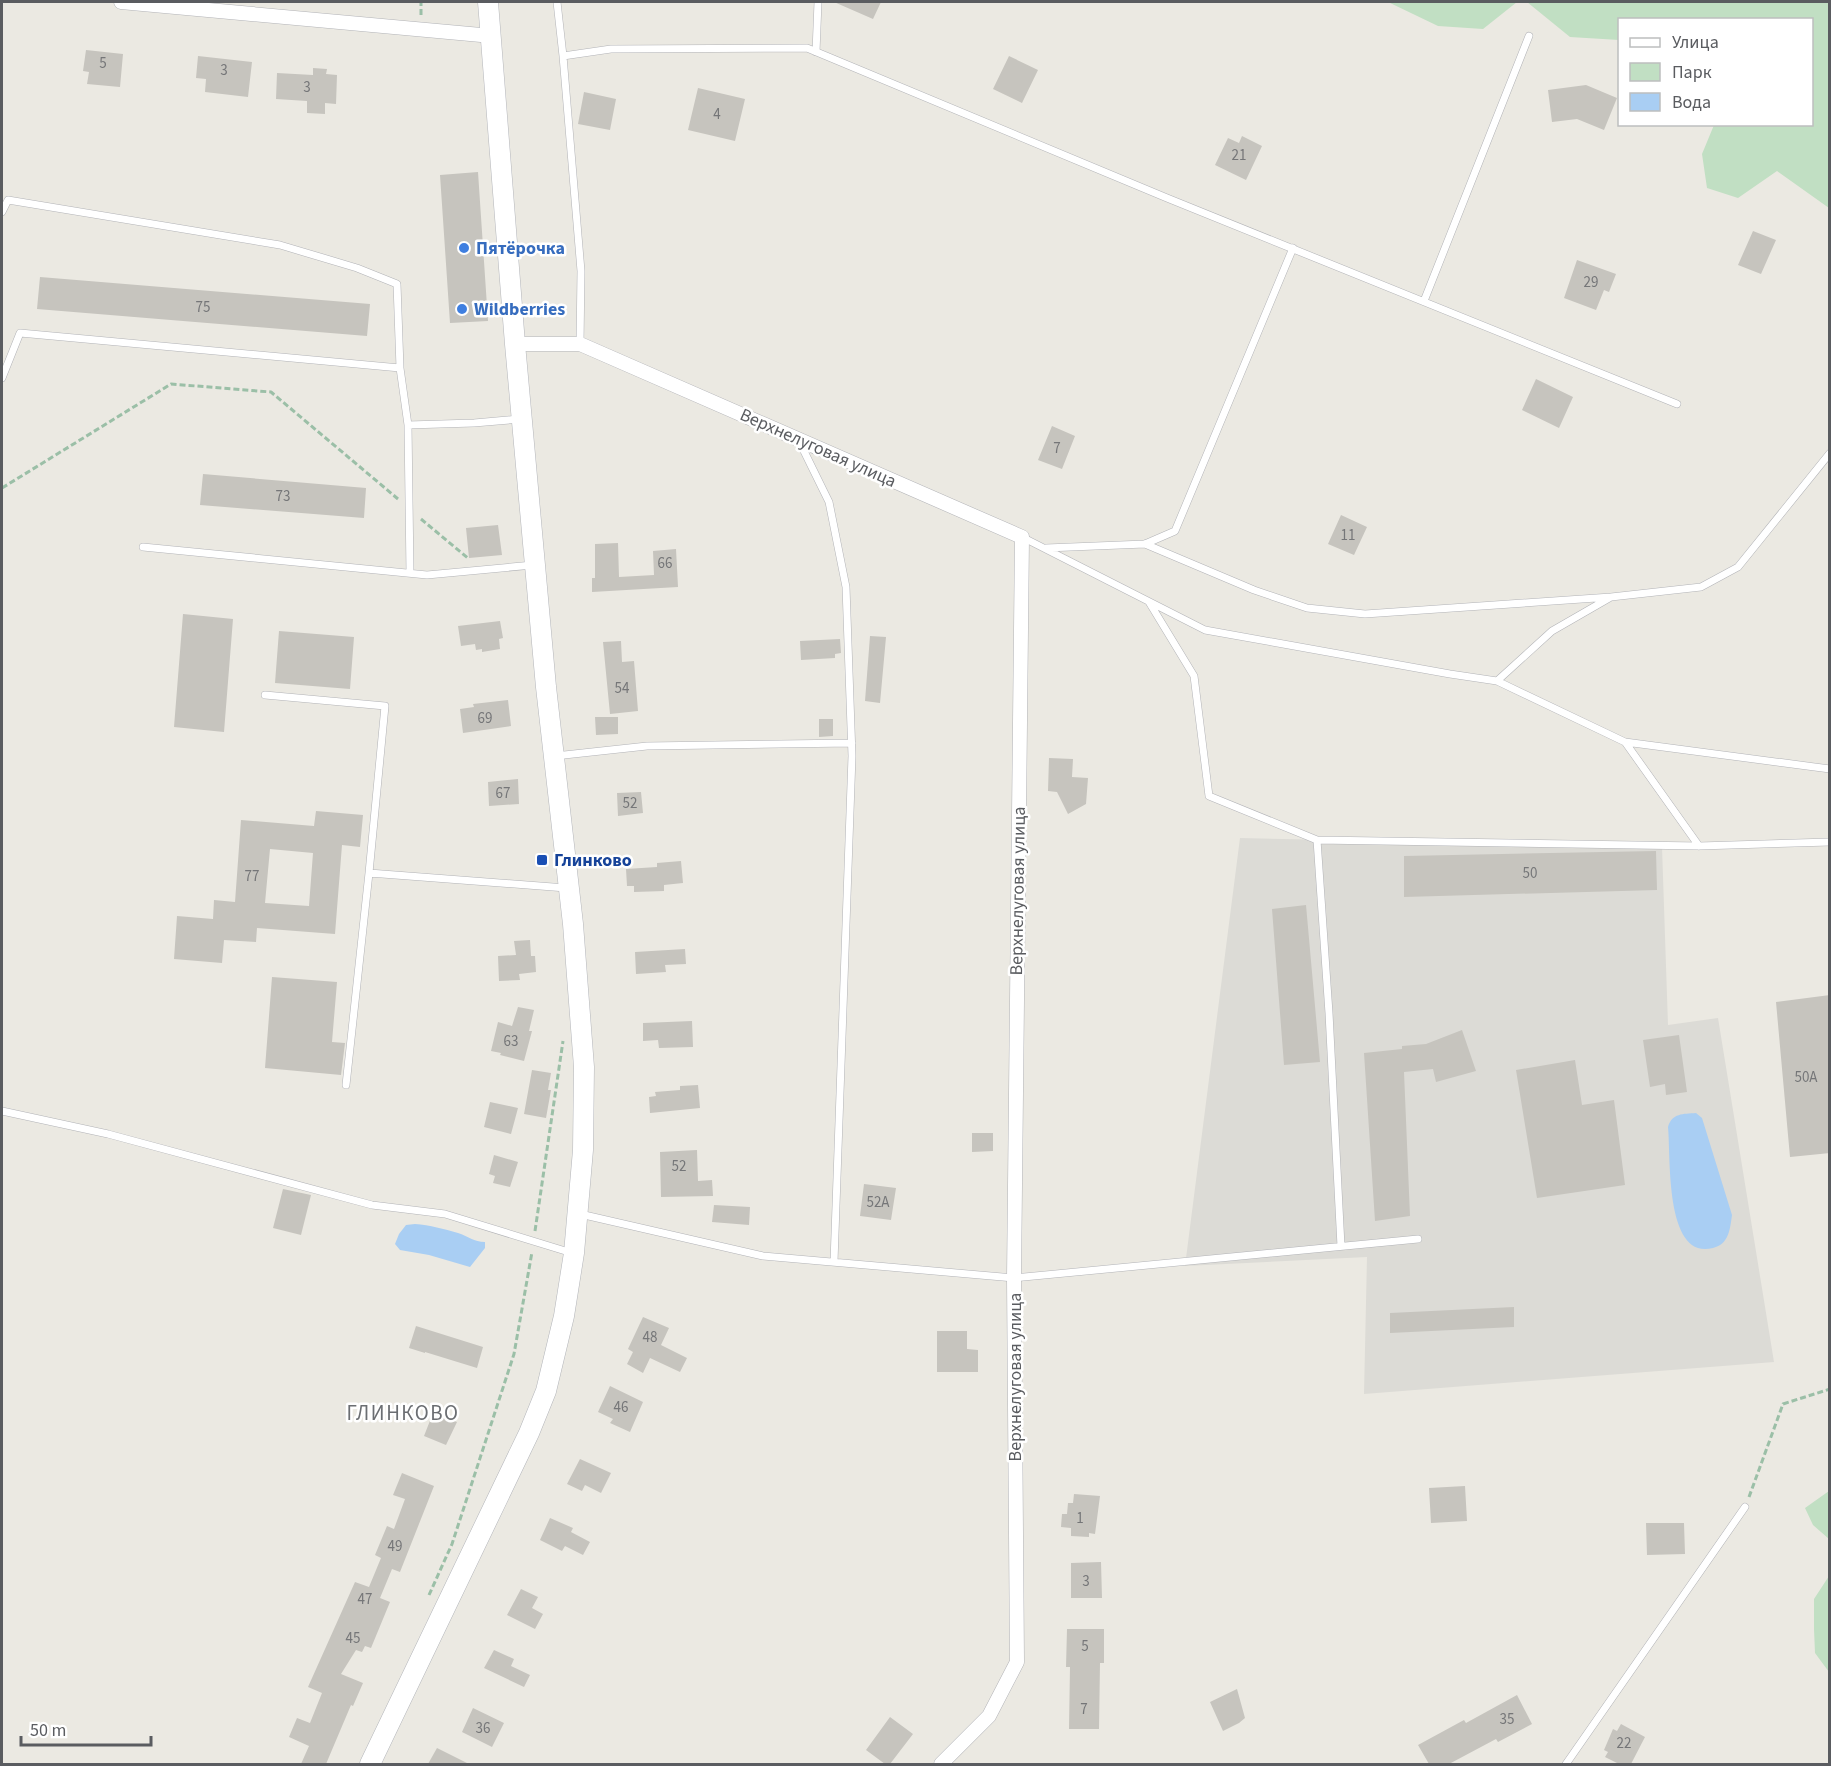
<svg xmlns="http://www.w3.org/2000/svg" width="1831" height="1766" viewBox="0 0 1831 1766" font-family="'Source Sans 3',sans-serif">
<style>
.industrial{fill:#dcdbd6}
.green{fill:#c1dfc3}
.water{fill:#a9cef3}
.building{fill:#c6c4be;fill-rule:evenodd}
.lines{fill:none;stroke-linecap:round;stroke-linejoin:round}
.lane-casing{stroke:#b2b3b7;stroke-width:8}
.street-casing{stroke:#b2b3b7;stroke-width:15}
.secondary-casing{stroke:#b3b5ba;stroke-width:21}
.path{stroke:#9bbfa7;stroke-width:3;stroke-dasharray:6 3;stroke-linecap:butt}
.lane{stroke:#fff;stroke-width:7}
.street{stroke:#fff;stroke-width:14}
.secondary{stroke:#fff;stroke-width:20}
.shop-dot{fill:#3f7fe0;stroke:#fff;stroke-width:2}
.transit-dot{fill:#1a4fb4;stroke:#fff;stroke-width:2}
.labels{text-anchor:middle;dominant-baseline:central;stroke-width:5;stroke-linejoin:round;paint-order:stroke}
.number-label{font-size:15px;fill:#757678}
.shop-label{font-size:18px;font-weight:bold;fill:#366cbe;stroke:#fff;text-anchor:start}
.street-label{font-size:18px;fill:#5a5c60;stroke:#fff}
.transit-label{font-size:18px;font-weight:bold;fill:#164399;stroke:#fff;text-anchor:start}
.quarter-label{font-size:21px;letter-spacing:1.5px;fill:#6b6e72;stroke:#fff}
</style>
<rect width="100%" height="100%" fill="#ebe9e2"/>
<path class="industrial" d="M 1240,838 L 1662,847 L 1668,1025 L 1718,1018 L 1774,1362 L 1364,1394 L 1367,1257 L 1185,1266 Z"/>
<path class="green" d="M 1388,2 L 1517,2 L 1483,29 L 1438,26 Z
M 1527,2 L 1829,2 L 1829,208 L 1777,171 L 1738,198 L 1707,188 L 1702,154 L 1714,125 L 1812,124 L 1812,20 L 1620,20 L 1619,40 L 1570,37 Z
M 1829,1491 L 1829,1539 L 1813,1525 L 1805,1508 Z
M 1829,1576 L 1829,1672 L 1815,1653 L 1814,1629 L 1814,1599 Z"/>
<path class="water" d="M 1696,1113 L 1702,1118 L 1732,1215 C 1730,1229 1729,1244 1713,1248 C 1664,1261 1671,1155 1668,1127 C 1672,1113 1683,1114 1696,1113 Z
M 415,1224 C 430,1225 444,1229 458,1233 C 468,1236 474,1242 485,1242 L 485,1248 L 470,1267 L 429,1255 L 400,1250 L 395,1244 L 399,1234 L 406,1225 Z"/>
<path class="building" d="M 834,2 L 881,2 L 873,19 Z
M 86,50 L 123,54 L 120,87 L 87,84 L 89,72 L 83,71 Z
M 198,56 L 252,62 L 248,97 L 205,92 L 206,79 L 196,78 Z
M 1009,56 L 1038,70 L 1022,103 L 993,89 Z
M 313,68 L 327,69 L 326,74 L 337,75 L 336,104 L 325,103 L 325,114 L 307,113 L 307,101 L 276,99 L 277,73 L 313,75 Z
M 1586,85 L 1617,98 L 1604,130 L 1577,119 L 1552,122 L 1548,90 Z
M 698,88 L 745,99 L 735,141 L 688,130 Z
M 584,92 L 616,99 L 610,130 L 578,124 Z
M 1242,136 L 1262,146 L 1246,180 L 1215,165 L 1228,138 L 1239,143 Z
M 478,172 L 488,321 L 450,323 L 440,175 Z
M 1753,231 L 1776,240 L 1761,274 L 1738,265 Z
M 1577,260 L 1616,274 L 1609,292 L 1604,290 L 1596,310 L 1564,298 Z
M 40,277 L 370,304 L 367,336 L 37,309 Z
M 1536,379 L 1573,397 L 1559,428 L 1522,410 Z
M 1052,426 L 1075,436 L 1062,469 L 1038,460 Z
M 203,474 L 366,488 L 364,518 L 200,505 Z
M 1341,515 L 1367,527 L 1354,555 L 1328,544 Z
M 498,525 L 502,555 L 469,558 L 466,528 Z
M 618,543 L 619,577 L 654,575 L 653,551 L 676,549 L 678,587 L 592,592 L 592,578 L 595,578 L 595,544 Z
M 183,614 L 233,619 L 224,732 L 174,727 Z
M 500,621 L 503,638 L 499,639 L 500,649 L 482,652 L 482,649 L 476,650 L 475,644 L 461,646 L 458,626 Z
M 279,631 L 354,637 L 350,689 L 275,683 Z
M 870,636 L 886,637 L 880,703 L 865,701 Z
M 840,639 L 841,653 L 835,654 L 835,658 L 801,660 L 800,641 Z
M 621,641 L 622,662 L 634,661 L 638,711 L 610,714 L 603,642 Z
M 508,700 L 511,726 L 463,733 L 460,709 L 474,707 L 473,704 Z
M 595,717 L 618,717 L 618,734 L 596,735 Z
M 819,719 L 833,719 L 833,736 L 819,737 Z
M 1049,758 L 1073,759 L 1072,777 L 1088,778 L 1086,804 L 1068,814 L 1057,792 L 1048,791 Z
M 518,779 L 519,804 L 489,806 L 488,782 Z
M 641,792 L 643,813 L 618,816 L 617,793 Z
M 316,811 L 363,815 L 360,847 L 342,845 L 335,934 L 257,928 L 256,942 L 224,940 L 222,963 L 174,959 L 177,916 L 213,919 L 214,900 L 235,902 L 241,820 L 314,826 ZM 270,849 L 313,853 L 309,906 L 265,903 Z
M 1656,851 L 1657,890 L 1404,897 L 1404,856 Z
M 681,861 L 683,883 L 664,885 L 664,891 L 634,892 L 634,886 L 627,886 L 626,869 L 657,867 L 657,863 Z
M 1306,905 L 1320,1062 L 1284,1065 L 1272,909 Z
M 530,940 L 531,956 L 535,956 L 536,972 L 519,974 L 520,980 L 499,981 L 498,956 L 516,955 L 514,941 Z
M 685,949 L 686,964 L 665,965 L 666,972 L 636,974 L 635,952 Z
M 272,977 L 337,982 L 332,1042 L 345,1043 L 341,1075 L 265,1068 Z
M 1830,995 L 1830,1153 L 1790,1157 L 1776,1002 Z
M 518,1007 L 534,1010 L 529,1031 L 532,1031 L 524,1061 L 500,1055 L 501,1053 L 491,1051 L 498,1022 L 512,1026 Z
M 692,1021 L 693,1047 L 659,1048 L 658,1040 L 643,1041 L 643,1023 Z
M 1462,1030 L 1476,1071 L 1436,1082 L 1433,1069 L 1404,1072 L 1410,1216 L 1375,1221 L 1364,1053 L 1402,1049 L 1402,1046 L 1426,1044 Z
M 1679,1035 L 1687,1092 L 1666,1095 L 1665,1084 L 1650,1087 L 1643,1040 Z
M 1575,1060 L 1582,1105 L 1614,1100 L 1625,1185 L 1537,1198 L 1516,1070 Z
M 532,1070 L 551,1073 L 548,1090 L 551,1090 L 546,1118 L 524,1114 Z
M 698,1085 L 700,1108 L 650,1113 L 649,1097 L 656,1096 L 655,1092 L 680,1090 L 680,1086 Z
M 490,1102 L 518,1108 L 511,1134 L 484,1127 Z
M 972,1133 L 993,1133 L 993,1151 L 972,1152 Z
M 697,1150 L 698,1181 L 712,1180 L 713,1196 L 661,1197 L 660,1152 Z
M 494,1155 L 518,1162 L 510,1187 L 493,1183 L 495,1176 L 489,1174 Z
M 864,1184 L 896,1188 L 891,1220 L 860,1216 Z
M 283,1189 L 311,1195 L 301,1235 L 273,1228 Z
M 714,1205 L 750,1207 L 749,1225 L 712,1222 Z
M 1514,1307 L 1514,1327 L 1390,1333 L 1390,1313 Z
M 643,1317 L 669,1328 L 661,1345 L 687,1358 L 680,1372 L 650,1358 L 643,1373 L 627,1364 L 633,1352 L 628,1349 Z
M 416,1326 L 483,1347 L 477,1368 L 425,1352 L 425,1353 L 409,1348 Z
M 937,1331 L 967,1331 L 967,1349 L 978,1350 L 978,1372 L 937,1372 Z
M 610,1386 L 643,1402 L 630,1432 L 610,1423 L 613,1419 L 598,1412 Z
M 433,1413 L 457,1422 L 446,1445 L 424,1436 Z
M 580,1459 L 611,1473 L 601,1493 L 585,1485 L 582,1491 L 567,1484 Z
M 402,1473 L 434,1486 L 400,1572 L 392,1569 L 380,1598 L 390,1602 L 371,1648 L 365,1646 L 362,1652 L 356,1650 L 341,1674 L 363,1683 L 353,1706 L 351,1705 L 326,1764 L 301,1764 L 309,1746 L 289,1737 L 297,1718 L 310,1723 L 322,1693 L 308,1687 L 355,1582 L 369,1587 L 381,1558 L 375,1555 L 387,1526 L 394,1529 L 405,1499 L 393,1495 Z
M 1465,1486 L 1467,1521 L 1431,1523 L 1429,1488 Z
M 1074,1494 L 1100,1496 L 1095,1534 L 1089,1533 L 1089,1537 L 1071,1536 L 1071,1528 L 1061,1527 L 1062,1514 L 1067,1514 L 1068,1503 L 1073,1503 Z
M 550,1518 L 573,1528 L 571,1532 L 590,1542 L 583,1555 L 565,1546 L 562,1551 L 540,1540 Z
M 1646,1523 L 1684,1523 L 1685,1554 L 1647,1555 Z
M 1101,1562 L 1102,1598 L 1071,1598 L 1071,1563 Z
M 521,1589 L 538,1597 L 532,1608 L 543,1614 L 535,1629 L 507,1615 Z
M 1067,1629 L 1104,1629 L 1104,1663 L 1100,1663 L 1099,1729 L 1069,1729 L 1070,1667 L 1066,1667 Z
M 494,1650 L 514,1659 L 511,1666 L 530,1675 L 524,1687 L 484,1668 Z
M 1237,1689 L 1245,1718 L 1239,1723 L 1223,1731 L 1210,1702 Z
M 1517,1695 L 1532,1724 L 1498,1742 L 1496,1739 L 1449,1764 L 1429,1764 L 1418,1745 L 1464,1720 L 1466,1723 Z
M 473,1708 L 504,1723 L 492,1747 L 462,1732 Z
M 890,1717 L 913,1734 L 890,1764 L 885,1764 L 866,1750 Z
M 1621,1724 L 1645,1737 L 1631,1764 L 1619,1764 L 1605,1757 L 1608,1752 L 1604,1750 L 1613,1729 L 1617,1731 Z
M 437,1748 L 469,1764 L 428,1764 Z"/>
<g class="lines">
<defs>
<path id="lane" d="M 557,2 L 563,56
M 816,52 L 818,2
M 2,212 L 8,200 L 280,245 L 357,268 L 397,284 L 400,368
M 1424,301 L 1529,36
M 580,344 L 581,271 L 563,56 L 611,49 L 807,48 L 1167,198 L 1677,404
M 2,378 L 20,333 L 400,368 L 408,425 L 474,423 L 520,419
M 408,425 L 410,573
M 800,443 L 829,502 L 846,587 L 852,756 L 834,1262
M 1022,537 L 1205,630 L 1450,674 L 1497,681 L 1625,742 L 1699,846
M 1145,544 L 1254,590 L 1307,608 L 1365,614 L 1611,597
M 143,547 L 427,575 L 533,565
M 1046,548 L 1145,544 L 1175,531 L 1293,248
M 1149,602 L 1194,676 L 1209,796 L 1317,840
M 1497,681 L 1552,631 L 1611,597 L 1701,587 L 1738,567 L 1830,453
M 265,695 L 385,706 L 369,873 L 566,888
M 1625,742 L 1830,769
M 555,756 L 647,746 L 852,743
M 346,1085 L 369,873
M 2,1111 L 108,1134 L 372,1205 L 445,1214 L 572,1253
M 580,1214 L 763,1256 L 1014,1278 L 1418,1239
M 1341,1246 L 1329,1013 L 1317,840 L 1699,846 L 1830,842
M 1566,1764 L 1745,1507"/>
<path id="street" d="M 121,2 L 492,36
M 515,344 L 580,344 L 1022,537 L 1014,1278 L 1017,1662 L 989,1716 L 941,1764"/>
<path id="secondary" d="M 370,1764 L 529,1433 L 546,1391 L 564,1316 L 574,1253 L 583,1150 L 584,1067 L 573,924 L 546,687 L 515,344 L 488,2"/>
</defs>
<use href="#lane" class="lane-casing"/>
<use href="#street" class="street-casing"/>
<use href="#secondary" class="secondary-casing"/>
<path class="path" d="M 421,15 L 421,2
M 2,488 L 171,384 L 271,392 L 398,499
M 421,519 L 469,559
M 535,1231 L 563,1041
M 1749,1497 L 1783,1404 L 1830,1389
M 429,1595 L 452,1544 L 514,1354 L 532,1252"/>
<use href="#lane" class="lane"/>
<use href="#street" class="street"/>
<use href="#secondary" class="secondary"/>
</g>
<g class="shop-dot">
<circle cx="464" cy="248" r="6"/>
<circle cx="462" cy="309" r="6"/>
</g>
<rect class="transit-dot" x="536" y="854" width="12" height="12" rx="3"/>
<g class="labels">
<g class="number-label">
<text x="103" y="63">5</text>
<text x="224" y="70">3</text>
<text x="307" y="87">3</text>
<text x="717" y="114">4</text>
<text x="1239" y="155">21</text>
<text x="1591" y="282">29</text>
<text x="203" y="307">75</text>
<text x="1057" y="448">7</text>
<text x="283" y="496">73</text>
<text x="1348" y="535">11</text>
<text x="665" y="563">66</text>
<text x="622" y="688">54</text>
<text x="485" y="718">69</text>
<text x="503" y="793">67</text>
<text x="630" y="803">52</text>
<text x="1530" y="873">50</text>
<text x="252" y="876">77</text>
<text x="511" y="1041">63</text>
<text x="1806" y="1077">50А</text>
<text x="679" y="1166">52</text>
<text x="878" y="1202">52А</text>
<text x="650" y="1337">48</text>
<text x="621" y="1407">46</text>
<text x="1080" y="1518">1</text>
<text x="395" y="1546">49</text>
<text x="1086" y="1581">3</text>
<text x="365" y="1599">47</text>
<text x="353" y="1638">45</text>
<text x="1085" y="1646">5</text>
<text x="1084" y="1709">7</text>
<text x="1507" y="1719">35</text>
<text x="483" y="1728">36</text>
<text x="1624" y="1743">22</text>
</g>
<g class="shop-label">
<text x="476" y="248">Пятёрочка</text>
<text x="474" y="309">Wildberries</text>
</g>
<g class="street-label">
<text transform="translate(818 448) rotate(24)">Верхнелуговая улица</text>
<text transform="translate(1018 891) rotate(-89)">Верхнелуговая улица</text>
<text transform="translate(1015 1377) rotate(-90)">Верхнелуговая улица</text>
</g>
<g class="transit-label">
<text x="554" y="860">Глинково</text>
</g>
<g class="quarter-label">
<text x="403" y="1413">ГЛИНКОВО</text>
</g>
</g>
<rect width="1831" height="1766" fill="none" stroke="#5a5c60" stroke-width="6"/>
<rect x="1618" y="18" width="195" height="108" fill="#ffffff" stroke="#bdbebf" stroke-width="1.5"/>
<rect x="1630" y="38" width="30" height="9" fill="#ffffff" stroke="#bdbebf" stroke-width="1.5"/>
<text x="1672" y="48" font-size="18" fill="#5a5c60">Улица</text>
<rect x="1630" y="63" width="30" height="18" fill="#c1dfc3" stroke="#bdbebf" stroke-width="1.5"/>
<text x="1672" y="78" font-size="18" fill="#5a5c60">Парк</text>
<rect x="1630" y="93" width="30" height="18" fill="#a9cef3" stroke="#bdbebf" stroke-width="1.5"/>
<text x="1672" y="108" font-size="18" fill="#5a5c60">Вода</text>
<path d="M21 1736v9h130v-9" fill="none" stroke="#5a5c60" stroke-width="3"/>
<text x="30" y="1736" font-size="18" fill="#5a5c60" stroke="#ffffff" stroke-width="4.5" paint-order="stroke">50 m</text>
</svg>
